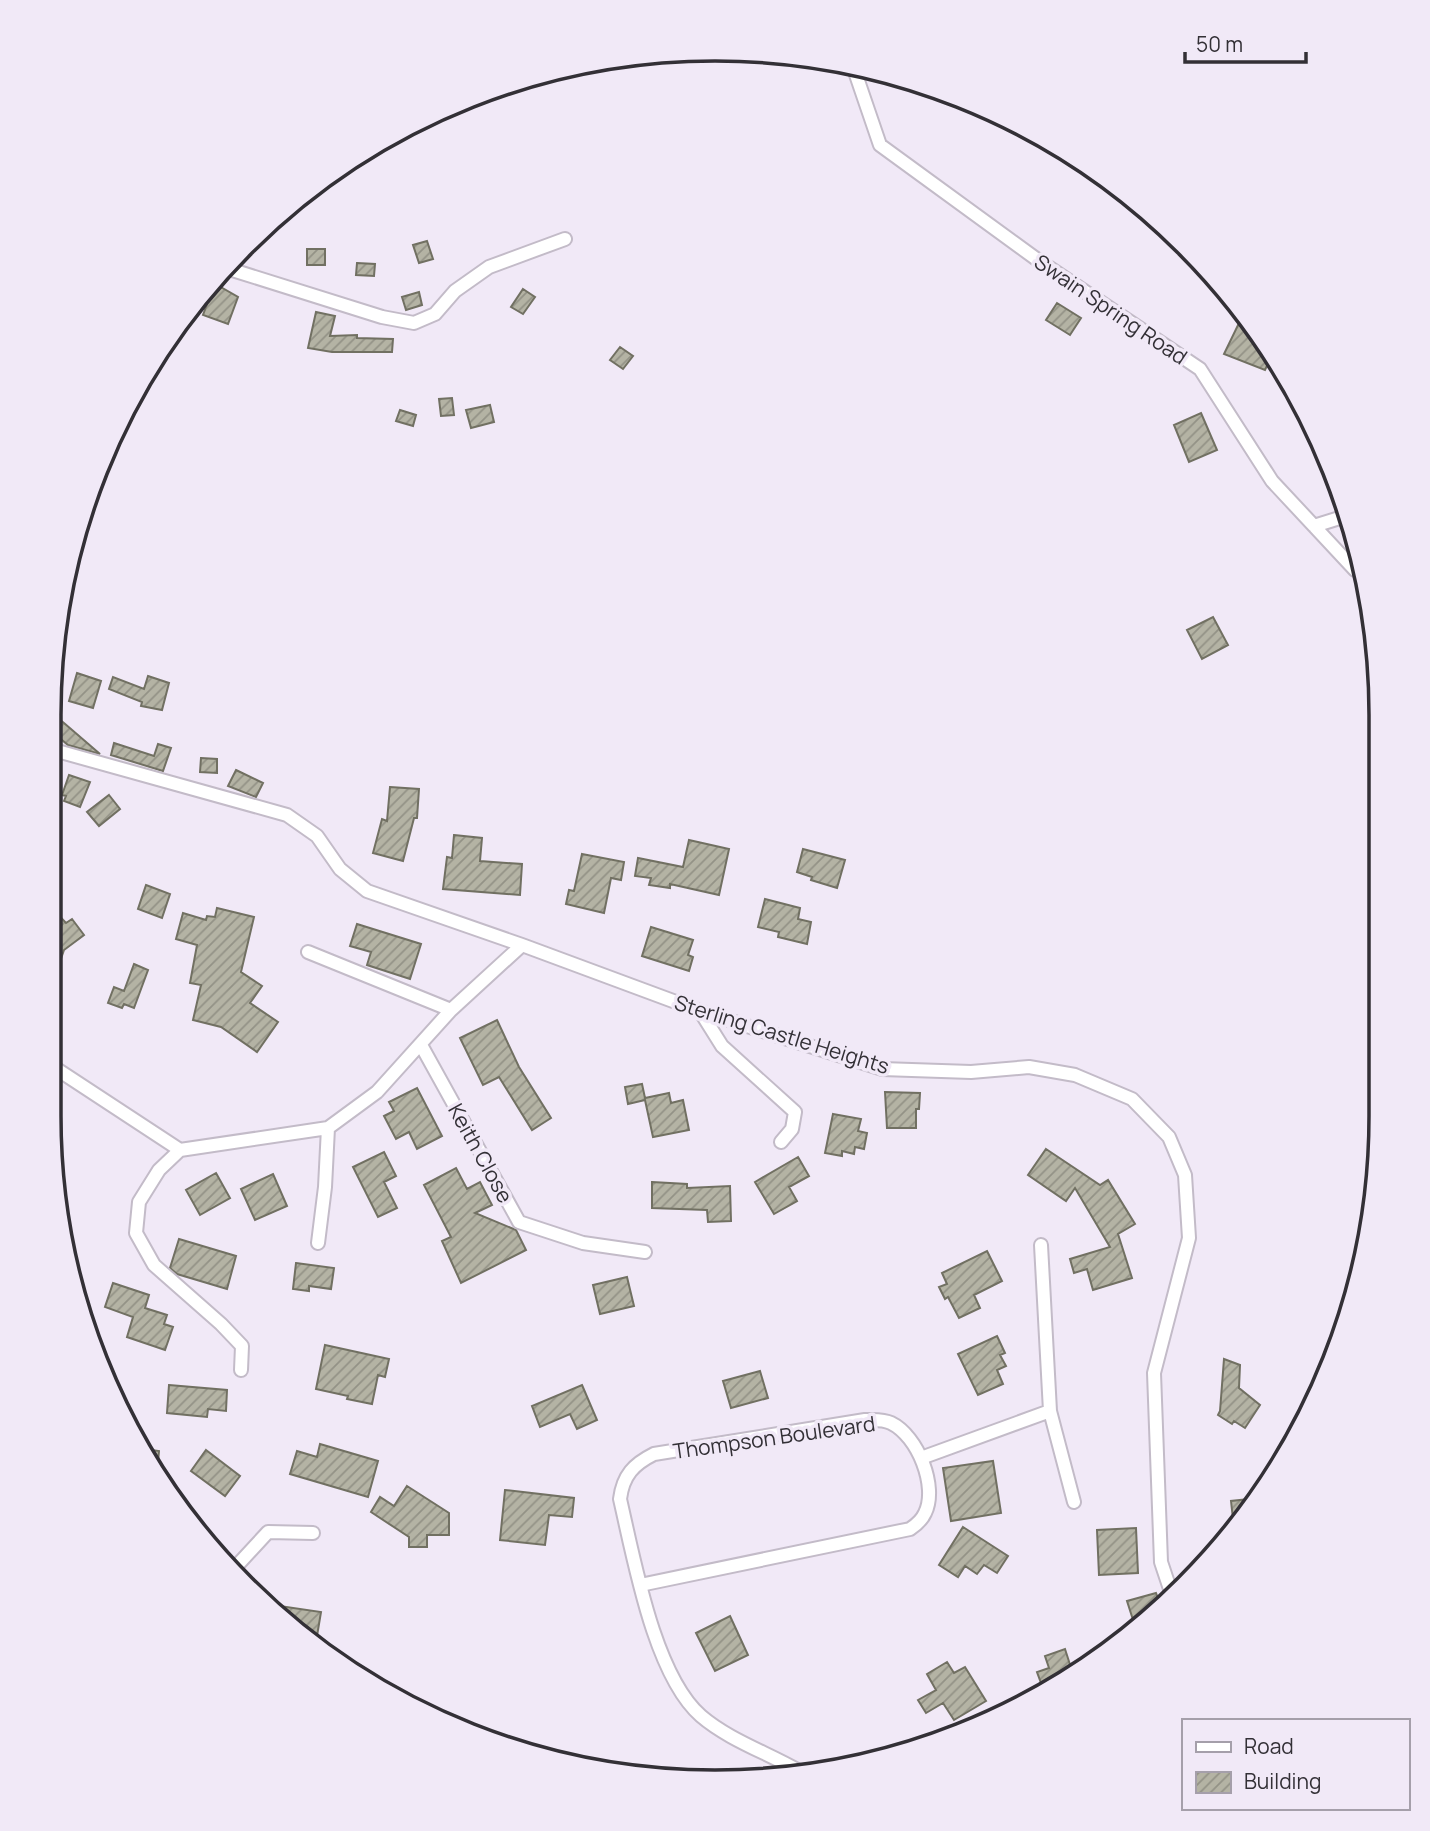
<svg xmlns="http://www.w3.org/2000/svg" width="1430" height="1831" viewBox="0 0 1430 1831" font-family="Manrope,sans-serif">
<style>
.building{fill:url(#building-hatch);stroke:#717062;stroke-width:2}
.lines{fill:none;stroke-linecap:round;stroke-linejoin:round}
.street-casing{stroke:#c3bbc8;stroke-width:16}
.street{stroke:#fff;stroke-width:12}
.labels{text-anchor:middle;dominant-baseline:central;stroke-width:7;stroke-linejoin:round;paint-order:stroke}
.street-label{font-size:21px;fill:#333036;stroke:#f1e9f7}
.rim{fill:none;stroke:#333036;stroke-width:3.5}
</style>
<defs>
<pattern id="building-hatch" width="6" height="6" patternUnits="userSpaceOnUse" patternTransform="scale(1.75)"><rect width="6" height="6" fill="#b4b3a4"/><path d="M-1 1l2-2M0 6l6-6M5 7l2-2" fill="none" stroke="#939286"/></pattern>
</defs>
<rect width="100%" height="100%" fill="#f1e9f7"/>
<path class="building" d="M 427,241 L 433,259 L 419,263 L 413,245 Z
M 307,249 L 325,249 L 325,265 L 307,265 Z
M 357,263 L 375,264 L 374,276 L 356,275 Z
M 212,282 L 238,297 L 228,324 L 203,315 L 207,304 L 197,298 Z
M 523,289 L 535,297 L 523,314 L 511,307 Z
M 419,292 L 422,305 L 406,310 L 402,297 Z
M 1057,303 L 1081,318 L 1070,335 L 1046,320 Z
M 316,312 L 335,316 L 330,336 L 357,335 L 357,338 L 393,339 L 392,352 L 332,352 L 308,348 Z
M 1239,323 L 1255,330 L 1272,355 L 1265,370 L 1224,354 Z
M 620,347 L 633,356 L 623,369 L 610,360 Z
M 452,398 L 454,415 L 441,416 L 439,399 Z
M 490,405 L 494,422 L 471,428 L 466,410 Z
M 400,410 L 416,415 L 413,426 L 396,421 Z
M 1201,413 L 1217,450 L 1189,462 L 1174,425 Z
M 1213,617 L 1228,645 L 1202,659 L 1187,630 Z
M 77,673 L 101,681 L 93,708 L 69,701 Z
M 148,676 L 169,683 L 162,710 L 141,706 L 142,702 L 109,689 L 113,677 L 144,689 Z
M 50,712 L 64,723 L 100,754 L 68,745 L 50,730 Z
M 114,743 L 154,756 L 158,744 L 171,748 L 163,771 L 111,755 Z
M 201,758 L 217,759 L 217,773 L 200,772 Z
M 236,770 L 263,783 L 256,797 L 228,786 Z
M 69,775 L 90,782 L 80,807 L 64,801 L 66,796 L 62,795 Z
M 390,787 L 419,789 L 417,818 L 414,818 L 403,861 L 373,853 L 382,819 L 387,821 Z
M 109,795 L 120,809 L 99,826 L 87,812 Z
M 454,835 L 482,838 L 480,861 L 522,864 L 520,895 L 443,889 L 447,857 L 452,858 Z
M 689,840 L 729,849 L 719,895 L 670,884 L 670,888 L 649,885 L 651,878 L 635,876 L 638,858 L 683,867 Z
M 803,849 L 845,860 L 837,888 L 811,880 L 812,877 L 797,872 Z
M 582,854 L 624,862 L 621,880 L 611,878 L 604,913 L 566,904 L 569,890 L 574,891 Z
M 146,885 L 170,894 L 162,918 L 138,909 Z
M 765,899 L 800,908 L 798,919 L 811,922 L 807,944 L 778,937 L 779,932 L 758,927 Z
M 50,906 L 66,923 L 72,919 L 84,935 L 64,950 L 52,985 L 49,985 Z
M 217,908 L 254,917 L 241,972 L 262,986 L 250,1003 L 278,1022 L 257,1052 L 221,1027 L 193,1020 L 201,985 L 190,983 L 197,945 L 176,939 L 183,913 L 206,920 L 207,916 L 215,917 Z
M 357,924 L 421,944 L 410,979 L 367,965 L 371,952 L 350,946 Z
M 651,927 L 693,940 L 688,955 L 693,957 L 689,971 L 642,956 Z
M 134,964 L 148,970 L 134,1008 L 124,1004 L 122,1008 L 108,1003 L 114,987 L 124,991 Z
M 497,1020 L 519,1067 L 551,1118 L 532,1130 L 499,1077 L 483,1085 L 460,1038 Z
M 642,1084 L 645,1098 L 669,1093 L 671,1103 L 683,1100 L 689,1130 L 653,1137 L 645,1100 L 628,1104 L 625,1087 Z
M 417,1088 L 442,1136 L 417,1149 L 409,1132 L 396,1139 L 384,1116 L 394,1111 L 389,1102 Z
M 885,1092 L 920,1093 L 919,1109 L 916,1109 L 916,1128 L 887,1128 Z
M 833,1114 L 861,1119 L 858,1131 L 867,1133 L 864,1149 L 855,1147 L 854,1154 L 842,1151 L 842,1156 L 825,1153 Z
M 1046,1149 L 1100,1185 L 1108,1180 L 1135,1224 L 1118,1234 L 1132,1278 L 1093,1290 L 1087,1269 L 1074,1273 L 1070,1259 L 1110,1247 L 1075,1188 L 1066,1201 L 1028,1175 Z
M 384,1152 L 396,1176 L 384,1182 L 397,1208 L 378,1217 L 353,1167 Z
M 798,1157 L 809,1176 L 789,1187 L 797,1201 L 774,1214 L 755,1182 Z
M 456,1168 L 467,1189 L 480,1182 L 492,1205 L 475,1213 L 516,1230 L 526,1250 L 461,1283 L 442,1241 L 451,1237 L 424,1185 Z
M 216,1173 L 230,1198 L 200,1215 L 186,1190 Z
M 273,1174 L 287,1206 L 255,1220 L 241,1189 Z
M 652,1182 L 687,1184 L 687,1188 L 730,1186 L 731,1221 L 708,1222 L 707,1210 L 652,1208 Z
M 179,1239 L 236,1256 L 227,1289 L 177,1274 L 170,1268 Z
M 987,1251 L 1002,1281 L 974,1295 L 980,1308 L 959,1318 L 948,1297 L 945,1299 L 939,1287 L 947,1284 L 942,1273 Z
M 296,1263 L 334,1268 L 331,1289 L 309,1286 L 309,1291 L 293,1289 Z
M 627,1277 L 634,1306 L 600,1314 L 593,1285 Z
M 113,1283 L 149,1295 L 145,1308 L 167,1315 L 164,1324 L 173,1327 L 165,1350 L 127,1337 L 133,1317 L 105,1307 Z
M 997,1336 L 1005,1353 L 1000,1355 L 1006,1366 L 997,1370 L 1003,1384 L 978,1395 L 958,1354 Z
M 325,1345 L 389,1359 L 385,1377 L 378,1375 L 372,1404 L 347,1399 L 348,1396 L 316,1389 Z
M 1224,1359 L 1240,1365 L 1239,1388 L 1260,1405 L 1245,1428 L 1234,1421 L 1232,1424 L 1218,1415 L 1220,1411 Z
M 760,1371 L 768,1398 L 731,1408 L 723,1381 Z
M 169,1385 L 227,1390 L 226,1411 L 208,1409 L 207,1417 L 167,1413 Z
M 582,1385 L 597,1420 L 577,1429 L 570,1414 L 540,1427 L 532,1406 Z
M 320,1444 L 378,1461 L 368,1497 L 290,1474 L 297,1451 L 317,1457 Z
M 138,1448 L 159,1451 L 157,1473 L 138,1449 Z
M 206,1450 L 240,1476 L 225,1496 L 191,1471 Z
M 993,1461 L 1001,1513 L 951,1521 L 943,1468 Z
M 407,1486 L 449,1513 L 449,1535 L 427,1535 L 427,1547 L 409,1547 L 409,1537 L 371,1512 L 380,1497 L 394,1506 Z
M 505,1490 L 574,1498 L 572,1517 L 549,1515 L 545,1545 L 500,1540 Z
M 1259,1498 L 1246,1514 L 1234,1528 L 1231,1501 Z
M 963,1527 L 1008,1556 L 997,1573 L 984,1565 L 977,1574 L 965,1566 L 958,1577 L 939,1565 Z
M 1136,1528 L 1138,1573 L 1099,1575 L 1097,1530 Z
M 1156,1593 L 1161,1606 L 1135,1626 L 1127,1601 Z
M 266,1604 L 321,1612 L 316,1642 L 300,1630 Z
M 730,1616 L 748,1655 L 715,1671 L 696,1633 Z
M 1065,1649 L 1073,1674 L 1045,1694 L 1037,1672 L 1049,1668 L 1045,1656 Z
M 947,1662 L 954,1673 L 965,1667 L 986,1701 L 954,1720 L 943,1703 L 926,1713 L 918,1700 L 936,1690 L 927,1674 Z"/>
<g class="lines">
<defs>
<path id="street" d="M 853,66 L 880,145 L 1035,258 L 1200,369 L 1272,481 L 1355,570 L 1360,571
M 226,268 L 382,317 L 414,323 L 435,314 L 455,291 L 489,267 L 565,239
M 1314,526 L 1349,515
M 50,749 L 287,815 L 317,836 L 340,869 L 367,891 L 522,945 L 700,1011 L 882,1069 L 971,1072 L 1029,1067 L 1075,1075 L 1132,1099 L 1169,1137 L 1185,1175 L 1189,1238 L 1154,1373 L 1161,1562 L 1172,1595
M 308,952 L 451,1010
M 700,1011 L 722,1046 L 795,1112 L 792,1129 L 781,1142
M 421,1045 L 519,1222 L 583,1243 L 645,1252
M 49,1064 L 180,1150 L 328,1128 L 377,1092 L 451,1010 L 522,945
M 180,1150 L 159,1170 L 139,1202 L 136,1233 L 154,1265 L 221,1324 L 242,1346 L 241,1370
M 318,1243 L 325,1187 L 328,1128
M 1041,1245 L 1050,1411 L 1074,1502
M 921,1458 L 1050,1411
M 232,1571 L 268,1532 L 313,1533
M 640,1585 L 910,1529 C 916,1525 922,1520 925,1513 C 938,1487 918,1436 891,1423 C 883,1419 874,1420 865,1420 L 654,1454 C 634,1464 623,1475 620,1499 C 634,1559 654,1675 701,1716 C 729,1740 768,1753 799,1771"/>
</defs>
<use href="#street" class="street-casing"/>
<use href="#street" class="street"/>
</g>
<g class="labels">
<g class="street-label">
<text transform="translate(1111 309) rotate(34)">Swain Spring Road</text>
<text transform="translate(782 1034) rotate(17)">Sterling Castle Heights</text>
<text transform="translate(481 1153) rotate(61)">Keith Close</text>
<text transform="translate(774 1437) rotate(-8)">Thompson Boulevard</text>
</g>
</g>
<path d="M0 0H1430V1831H0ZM715 61H715A654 654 0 0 1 1369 715V1116A654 654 0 0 1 715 1770H715A654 654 0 0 1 61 1116V715A654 654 0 0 1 715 61Z" fill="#f1e9f7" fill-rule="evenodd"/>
<path class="rim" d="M715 61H715A654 654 0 0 1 1369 715V1116A654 654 0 0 1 715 1770H715A654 654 0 0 1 61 1116V715A654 654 0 0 1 715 61Z"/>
<rect x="1182" y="1719" width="228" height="91" fill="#f1e9f7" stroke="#a59faa" stroke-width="2"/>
<rect x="1196" y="1742" width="35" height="10" fill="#ffffff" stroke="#a59faa" stroke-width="2"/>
<text x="1244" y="1754" font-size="21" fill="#333036">Road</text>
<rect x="1196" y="1772" width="35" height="21" fill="url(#building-hatch)" stroke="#a59faa" stroke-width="2"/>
<text x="1244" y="1789" font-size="21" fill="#333036">Building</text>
<path d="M1185 52v10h121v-10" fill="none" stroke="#333036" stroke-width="3.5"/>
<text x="1196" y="52" font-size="21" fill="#333036" stroke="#f1e9f7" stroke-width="5" paint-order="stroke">50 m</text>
</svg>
